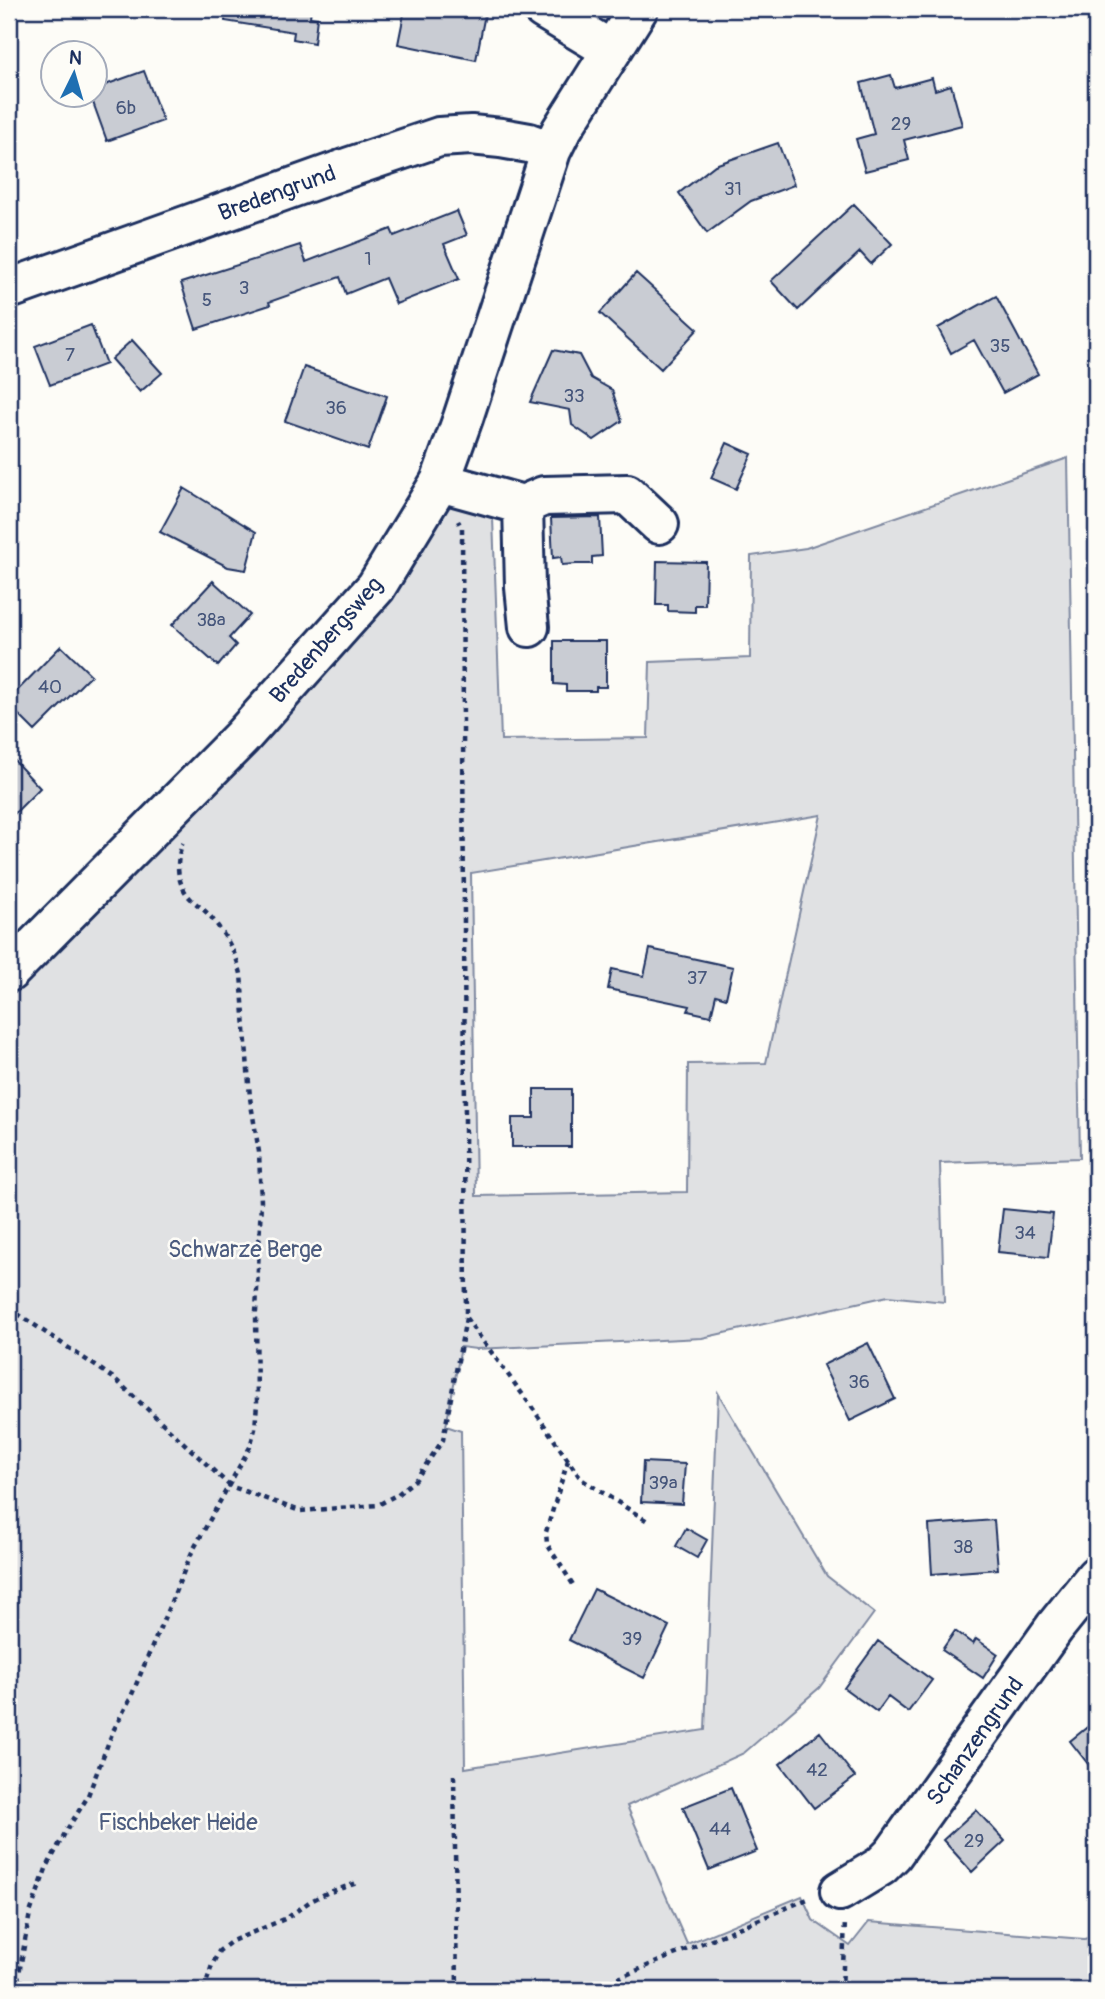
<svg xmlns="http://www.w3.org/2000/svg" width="1105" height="1999" viewBox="0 0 1105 1999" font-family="Pangolin,sans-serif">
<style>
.green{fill:#e0e1e3;stroke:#7e88a0;stroke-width:2;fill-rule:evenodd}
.building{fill:#c9ccd3;stroke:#1b2f5e;stroke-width:2}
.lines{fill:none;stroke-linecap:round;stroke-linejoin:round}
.minor-casing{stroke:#1b2f5e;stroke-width:44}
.path{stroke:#1b2f5e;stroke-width:4.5;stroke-dasharray:5 5;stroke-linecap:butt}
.minor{stroke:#fdfcf7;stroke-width:38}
.labels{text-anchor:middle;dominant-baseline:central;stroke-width:5;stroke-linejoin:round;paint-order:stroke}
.number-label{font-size:19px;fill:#46567b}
.street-label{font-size:23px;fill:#1b2f5e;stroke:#fdfcf7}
.park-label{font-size:23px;fill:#4c5c7f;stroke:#fdfcf7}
</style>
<rect width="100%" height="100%" fill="#fdfcf7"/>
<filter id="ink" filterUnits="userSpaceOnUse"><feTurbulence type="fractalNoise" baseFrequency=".0143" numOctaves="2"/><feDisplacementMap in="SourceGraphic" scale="14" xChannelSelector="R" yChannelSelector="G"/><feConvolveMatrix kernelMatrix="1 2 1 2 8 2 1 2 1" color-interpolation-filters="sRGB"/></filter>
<g filter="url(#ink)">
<path class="green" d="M 1068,458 L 1080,1158 L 940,1163 L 944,1302 L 888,1296 L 702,1338 L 476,1349 L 461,1347 L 446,1426 L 461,1431 L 465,1768 L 705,1730 L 718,1393 L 827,1576 L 874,1613 L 819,1688 L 744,1753 L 627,1806 L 687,1944 L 802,1896 L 813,1920 L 850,1946 L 869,1922 L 1084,1939 L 1096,1936 L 1096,1990 L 9,1990 L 9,959 L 376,587 L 440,482 L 474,492 L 493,518 L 501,740 L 648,738 L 650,662 L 750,658 L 751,556 L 806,548 ZM 821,815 L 766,1063 L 688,1064 L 687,1192 L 476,1196 L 471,873 Z"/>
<path class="building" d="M 226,9 L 311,9 L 310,17 L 317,18 L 314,43 L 293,39 L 294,32 L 225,21 Z
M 405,9 L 486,9 L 476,60 L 398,44 Z
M 144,71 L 163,121 L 107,141 L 90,94 L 94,94 L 94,89 Z
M 891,75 L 895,88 L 932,78 L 935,90 L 951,85 L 962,125 L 904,140 L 909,160 L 865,171 L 856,139 L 874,134 L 861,83 Z
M 778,143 L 794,185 L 751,201 L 707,233 L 679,193 L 715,165 Z
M 854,204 L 892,244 L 871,264 L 860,252 L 798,310 L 771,281 Z
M 457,211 L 467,235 L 444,244 L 459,279 L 396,304 L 385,278 L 346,294 L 340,277 L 269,302 L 270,305 L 196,329 L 181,283 L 300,245 L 306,262 L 391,229 L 394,236 Z
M 636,273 L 698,329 L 661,369 L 600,313 Z
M 996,296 L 1038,374 L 1003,393 L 974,340 L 951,353 L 938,328 Z
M 91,325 L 106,364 L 50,385 L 35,346 Z
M 132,340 L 162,373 L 140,392 L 111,359 Z
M 553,350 L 579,355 L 591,378 L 612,390 L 622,421 L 594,440 L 572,425 L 570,410 L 530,402 Z
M 304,367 L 387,396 L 368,450 L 285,421 Z
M 727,443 L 752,454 L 736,489 L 711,478 Z
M 184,488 L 256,532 L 246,570 L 228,567 L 160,532 Z
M 600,517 L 602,556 L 592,557 L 592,564 L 576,564 L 562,565 L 561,557 L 553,558 L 551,518 Z
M 657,561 L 706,562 L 705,605 L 695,605 L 695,612 L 668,611 L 668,605 L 656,605 Z
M 213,581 L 250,615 L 229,638 L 236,645 L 218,666 L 172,625 Z
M 554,641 L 606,641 L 606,687 L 596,687 L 596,691 L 566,691 L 566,685 L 554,684 Z
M 61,646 L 91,675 L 35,731 L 9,705 L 9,699 Z
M 9,755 L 40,788 L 9,819 Z
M 650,949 L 733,967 L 726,998 L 716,995 L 711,1016 L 688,1011 L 690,1006 L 608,989 L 612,969 L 644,976 Z
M 534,1089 L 571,1089 L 571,1147 L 512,1147 L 512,1118 L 534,1118 Z
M 1003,1209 L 1053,1214 L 1048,1257 L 998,1252 Z
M 868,1343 L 895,1399 L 850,1421 L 823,1365 Z
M 643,1462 L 685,1464 L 682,1504 L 641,1502 Z
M 994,1520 L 998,1569 L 932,1574 L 929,1525 Z
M 686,1528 L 707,1540 L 697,1558 L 676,1546 Z
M 594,1589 L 669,1626 L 644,1678 L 569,1640 Z
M 955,1631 L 973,1644 L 976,1639 L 998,1654 L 983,1678 L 942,1650 Z
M 878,1641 L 932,1680 L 908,1712 L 888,1697 L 877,1712 L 844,1688 Z
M 1096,1720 L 1096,1774 L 1070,1741 Z
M 820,1732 L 855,1777 L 814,1808 L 780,1764 Z
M 731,1788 L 757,1851 L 709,1870 L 683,1807 Z
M 976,1810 L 1005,1841 L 972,1872 L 943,1840 Z"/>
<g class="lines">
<defs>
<path id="minor" d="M 543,9 L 611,50
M 9,289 L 350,167 L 439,137 L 471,135 L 501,138 L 529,143 L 551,151
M 440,482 L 523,505 L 544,496 L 627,494 L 659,524
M 523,505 L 525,587 L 529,627
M 9,972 L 241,738 L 376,587 L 440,482 L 463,418 L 551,151 L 561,131 L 638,9
M 840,1891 L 881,1866 L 893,1854 L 1055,1627 L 1096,1576"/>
</defs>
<use href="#minor" class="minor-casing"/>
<path class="path" d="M 9,1308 L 115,1379 L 230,1486 L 300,1511 L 378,1505 L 398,1494 L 416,1479 L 443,1440 L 466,1318 L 462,528 L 458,521
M 466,1318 L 529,1403 L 581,1479 L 649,1522
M 568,1460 L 546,1532 L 547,1544 L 574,1586
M 454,1775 L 457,1990
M 9,1979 L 74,1990
M 16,1990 L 30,1913 L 46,1869 L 66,1831 L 87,1798 L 113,1731 L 130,1699 L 192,1552 L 250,1447 L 255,1429 L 257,1403 L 256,1312 L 261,1202 L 259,1152 L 250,1098 L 241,974 C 236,952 225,935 211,917 C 205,910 197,905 191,899 C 176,884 175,861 183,843
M 204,1990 L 212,1965 L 219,1951 L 232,1941 L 287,1918 L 309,1902 L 327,1893 L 360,1882
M 590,1990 L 810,1898
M 842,1990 L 845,1921"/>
<use href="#minor" class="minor"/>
</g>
</g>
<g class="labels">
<g class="number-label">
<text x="126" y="108">6b</text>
<text x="901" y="124">29</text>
<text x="733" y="189">31</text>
<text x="368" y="259">1</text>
<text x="244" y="288">3</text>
<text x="207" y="300">5</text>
<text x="1000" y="346">35</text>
<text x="70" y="355">7</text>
<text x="574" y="396">33</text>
<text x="336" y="408">36</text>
<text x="211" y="620">38a</text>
<text x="50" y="687">40</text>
<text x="697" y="978">37</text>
<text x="1025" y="1233">34</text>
<text x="859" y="1382">36</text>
<text x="663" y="1483">39a</text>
<text x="963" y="1547">38</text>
<text x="632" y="1639">39</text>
<text x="817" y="1770">42</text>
<text x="720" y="1829">44</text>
<text x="974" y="1841">29</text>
</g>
<g class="street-label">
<text transform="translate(277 193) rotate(-20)">Bredengrund</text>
<text transform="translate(326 640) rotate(-49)">Bredenbergsweg</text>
<text transform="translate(975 1741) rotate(-55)">Schanzengrund</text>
</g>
<g class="park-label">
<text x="245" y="1249">Schwarze Berge</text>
<text x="178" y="1822">Fischbeker Heide</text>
</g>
</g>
<rect width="1105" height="1999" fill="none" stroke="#fdfcf7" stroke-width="35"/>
<rect x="18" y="18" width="1070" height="1964" fill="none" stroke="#1b2f5e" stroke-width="2.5" filter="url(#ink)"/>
<g transform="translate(74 74) rotate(5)"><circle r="33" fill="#fdfcf7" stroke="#a3aaba" stroke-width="2"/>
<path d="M0-5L12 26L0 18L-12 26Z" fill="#1f6fb2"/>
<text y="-10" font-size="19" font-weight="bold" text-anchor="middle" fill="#1b2f5e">N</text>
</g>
</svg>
